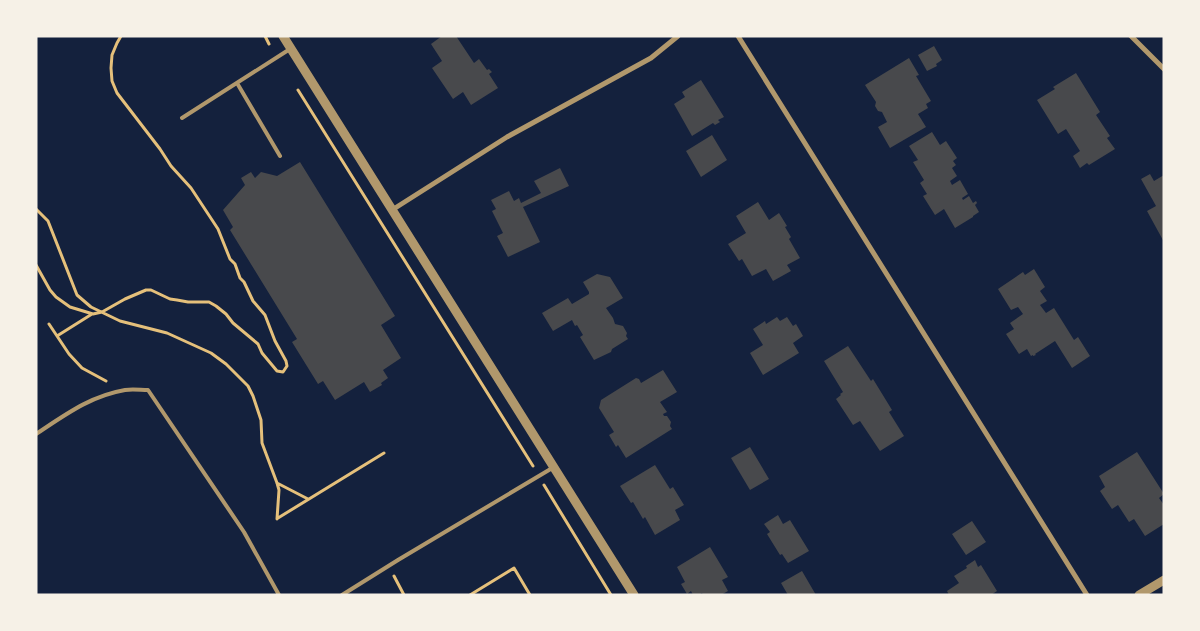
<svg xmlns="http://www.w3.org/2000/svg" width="1200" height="631" viewBox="0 0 1200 631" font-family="Inter,sans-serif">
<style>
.building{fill:#48494c}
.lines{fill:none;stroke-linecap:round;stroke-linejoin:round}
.path{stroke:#e5c07b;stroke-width:3}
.service{stroke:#b1986c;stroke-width:4}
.minor{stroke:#b1986c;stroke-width:5}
.tertiary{stroke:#b1986c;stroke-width:9}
</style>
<rect width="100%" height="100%" fill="#14213d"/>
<path class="building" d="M 442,36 L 456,36 L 474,63 L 479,59 L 487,70 L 489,69 L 492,72 L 489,74 L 498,88 L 471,105 L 463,92 L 453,99 L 432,68 L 442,61 L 431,44 Z
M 934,46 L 942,60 L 936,64 L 937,66 L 927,71 L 918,55 Z
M 909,58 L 919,75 L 916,76 L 931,101 L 926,104 L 928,108 L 918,114 L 926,127 L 890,148 L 878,127 L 887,122 L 882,112 L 878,111 L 875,106 L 876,102 L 865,85 Z
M 1076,73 L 1100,112 L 1096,115 L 1110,136 L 1107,138 L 1115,149 L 1089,165 L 1087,163 L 1080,168 L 1073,156 L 1080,151 L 1066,129 L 1058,134 L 1037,100 L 1055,89 L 1053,87 Z
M 701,80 L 724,117 L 718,120 L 720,122 L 715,125 L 713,123 L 692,136 L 674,104 L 685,97 L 682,92 Z
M 932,132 L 940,145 L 946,141 L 957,158 L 953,161 L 956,165 L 952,168 L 957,176 L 950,181 L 952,185 L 960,180 L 968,194 L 962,198 L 963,200 L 969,196 L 973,203 L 976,201 L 977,203 L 975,205 L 979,212 L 973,216 L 973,217 L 955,228 L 944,209 L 935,215 L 923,196 L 927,194 L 920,183 L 924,180 L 913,162 L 918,160 L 909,146 Z
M 712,135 L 727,160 L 701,177 L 686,151 Z
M 300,162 L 395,316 L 381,325 L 401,358 L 383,370 L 388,378 L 381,383 L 382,385 L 370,392 L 364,382 L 335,400 L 323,381 L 318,384 L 292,342 L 297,339 L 230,230 L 233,227 L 223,210 L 245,185 L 241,178 L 251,172 L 255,178 L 261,172 L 277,176 Z
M 560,168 L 569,186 L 523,207 L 540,242 L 508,257 L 497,236 L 503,233 L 492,211 L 496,209 L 491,200 L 509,191 L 514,201 L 519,198 L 521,203 L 541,193 L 534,181 Z
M 1150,174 L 1154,181 L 1164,175 L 1164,242 L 1147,211 L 1156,206 L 1141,179 Z
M 758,202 L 769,220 L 779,213 L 787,226 L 785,227 L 791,237 L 789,239 L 800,258 L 787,265 L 791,271 L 773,281 L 766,269 L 752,276 L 742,259 L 739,261 L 728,244 L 746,233 L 736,216 Z
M 1034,269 L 1045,287 L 1040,291 L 1047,301 L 1040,305 L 1046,313 L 1054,308 L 1074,340 L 1078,337 L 1090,356 L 1072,368 L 1055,341 L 1035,354 L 1036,355 L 1033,356 L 1033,355 L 1031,356 L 1027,349 L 1019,354 L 1006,334 L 1014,329 L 1010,323 L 1023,314 L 1018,307 L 1011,310 L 998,289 L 1023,272 L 1025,275 Z
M 597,274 L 610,277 L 623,298 L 606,308 L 613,318 L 615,324 L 623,326 L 627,333 L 626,336 L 628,339 L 612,349 L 611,352 L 594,360 L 580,337 L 583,335 L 577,325 L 575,326 L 572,320 L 553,331 L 542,313 L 568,298 L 572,304 L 589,294 L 589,292 L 583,282 Z
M 777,317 L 780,321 L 787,317 L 793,326 L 796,324 L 803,336 L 793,343 L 799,353 L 763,375 L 750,353 L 763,345 L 753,329 L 765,321 L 766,324 Z
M 848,346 L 871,381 L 873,379 L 892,410 L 889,412 L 904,436 L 880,451 L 860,421 L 853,425 L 836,399 L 841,395 L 840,394 L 843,392 L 824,361 Z
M 663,370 L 677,392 L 660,402 L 667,412 L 663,414 L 664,416 L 667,416 L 671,422 L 670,426 L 672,429 L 626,458 L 618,445 L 616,447 L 609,435 L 614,432 L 599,408 L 601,400 L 636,378 L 639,379 L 641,383 Z
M 750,447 L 769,479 L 750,490 L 731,458 Z
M 1137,452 L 1164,494 L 1159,498 L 1164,505 L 1164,524 L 1145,536 L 1134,519 L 1129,522 L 1118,505 L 1112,509 L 1100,491 L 1105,487 L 1099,476 Z
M 655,465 L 670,489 L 673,487 L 684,505 L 675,510 L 680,520 L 655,535 L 645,517 L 643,519 L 633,502 L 631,503 L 620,486 Z
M 778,515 L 783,524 L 790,520 L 809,551 L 788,563 L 782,554 L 780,555 L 767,534 L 770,532 L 764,524 Z
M 972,521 L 986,542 L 966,555 L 952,534 Z
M 710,547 L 728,577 L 722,580 L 728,591 L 721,595 L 703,595 L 702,593 L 699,595 L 693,595 L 691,591 L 687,594 L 681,584 L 685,582 L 677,567 Z
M 975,560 L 978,567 L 981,565 L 997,591 L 991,595 L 949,595 L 947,591 L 959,583 L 954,576 L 967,568 L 966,566 Z
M 802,571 L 816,595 L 788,595 L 781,583 Z"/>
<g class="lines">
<path class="path" d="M 265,36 L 269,44
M 298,90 L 533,466
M 36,209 L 48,221 L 77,295 L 91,307 L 120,321 L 167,333 L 211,353 L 226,364 L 248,386 L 253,396 L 261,420 L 262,443 L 277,483 L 279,490 L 277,519
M 36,265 L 50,290 L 56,297 L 70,307 L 93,314 L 102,312 L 125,299 L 146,290 L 151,290 L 170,299 L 177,300 L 188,302 L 209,302 L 216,306 L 226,314 L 233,323 L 258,344 L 262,353 L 277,371 L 283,372 L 287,366 L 286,361 L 275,341 L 265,315 L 253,301 L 244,282 L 240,278 L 235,264 L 230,259 L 218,229 L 191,188 L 171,166 L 160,149 L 117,93 L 112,81 L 111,68 L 112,55 L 117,43 L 121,36
M 49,324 L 69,354 L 82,368 L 106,381
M 57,336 L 92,314
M 277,483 L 308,499
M 544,485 L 611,595
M 278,518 L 384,453
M 394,576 L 404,595
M 470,595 L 514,568 L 530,595"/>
<path class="service" d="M 237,83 L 280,156
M 182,118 L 290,49
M 36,434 C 65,415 90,396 125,390 C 132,389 141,390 148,390 L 244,532 L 279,595
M 342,595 L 398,560 L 554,467"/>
<path class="minor" d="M 738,36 L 1087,595
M 1131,36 L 1164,69
M 392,210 L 507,137 L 651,58 L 678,36"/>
<path class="tertiary" d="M 283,36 L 634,595
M 1139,595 L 1164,580"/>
</g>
<rect width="1200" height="631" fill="none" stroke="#f6f1e7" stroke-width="75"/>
</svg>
